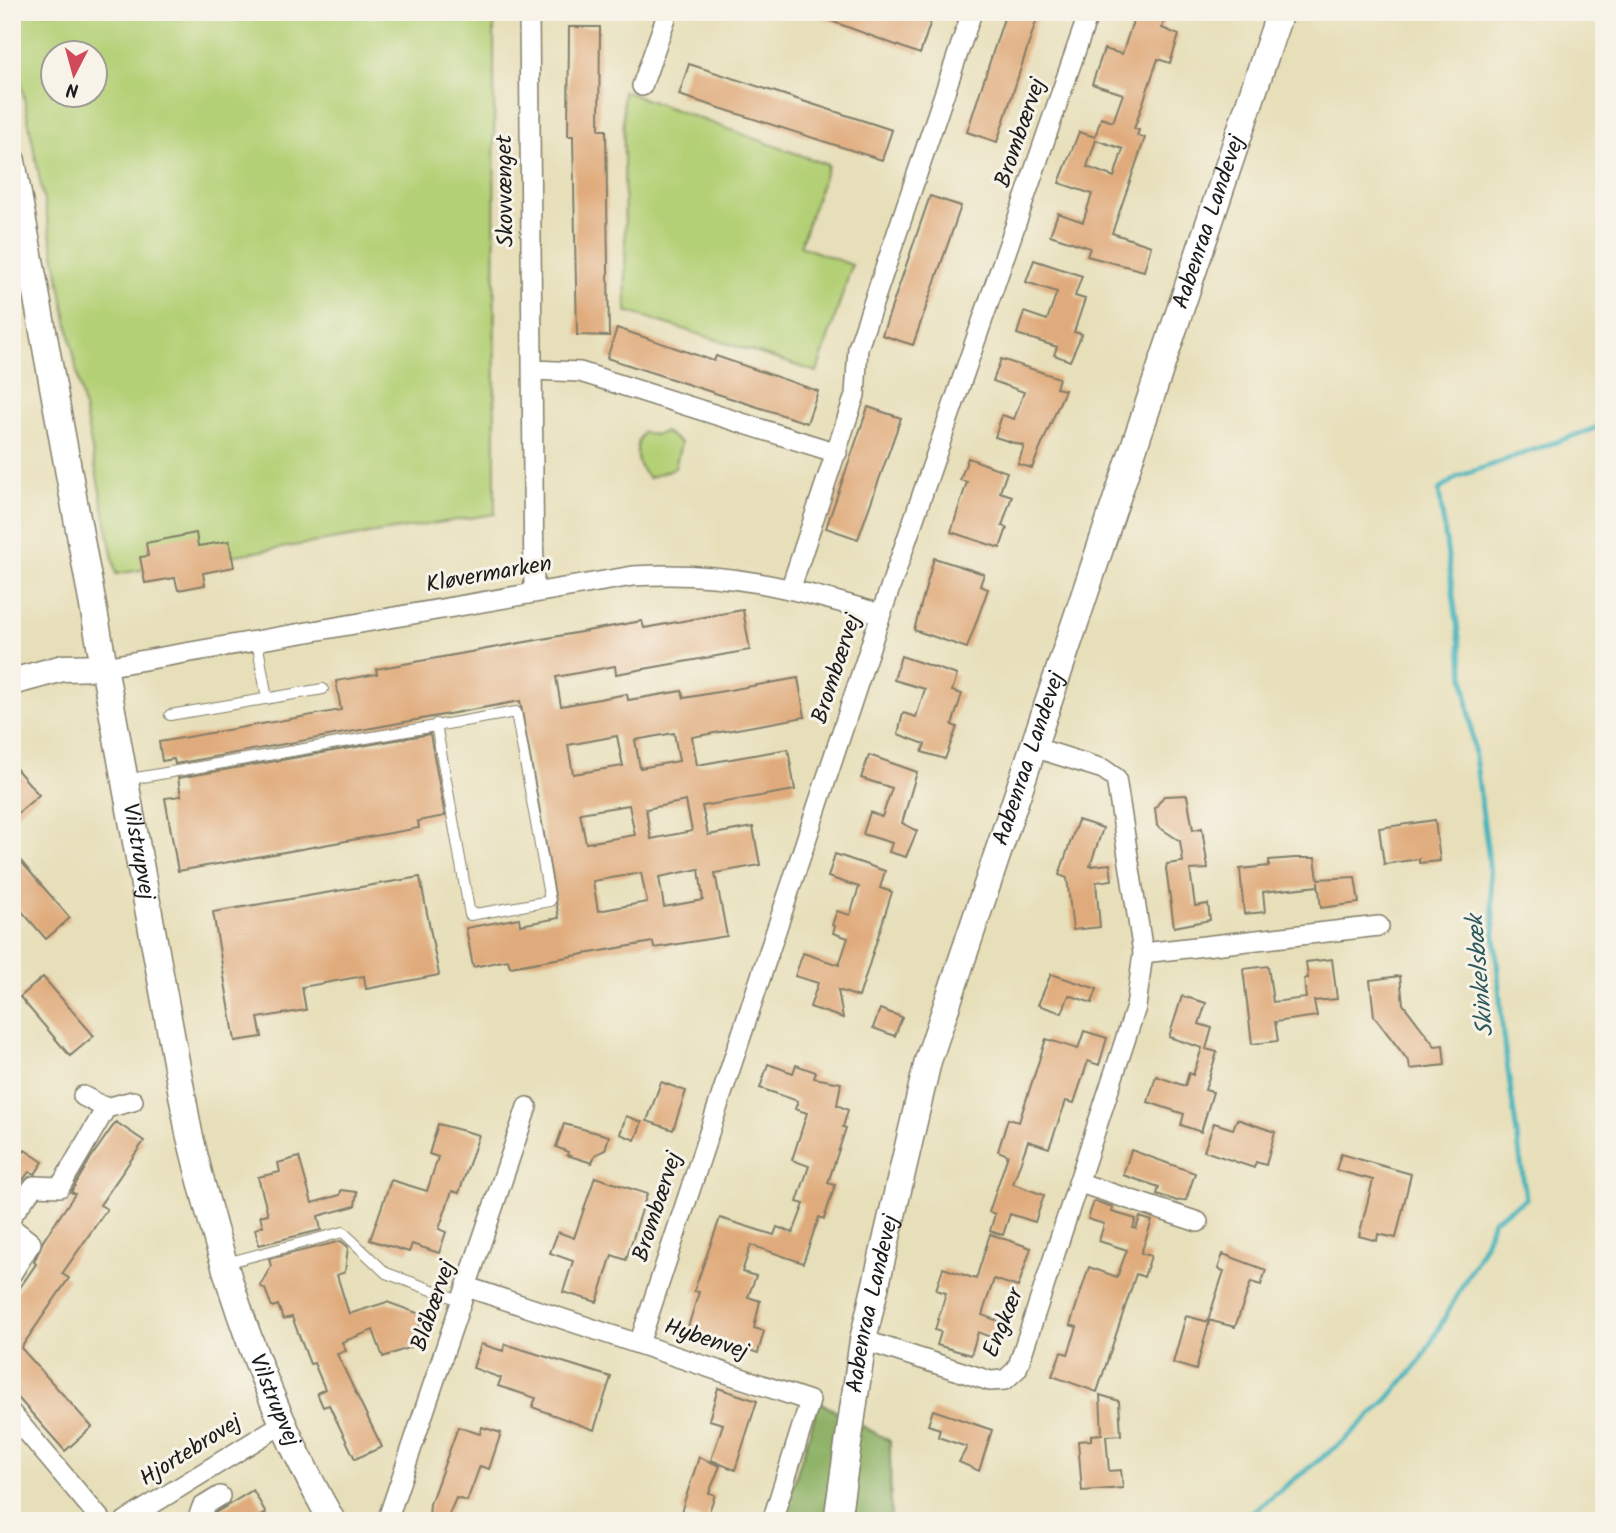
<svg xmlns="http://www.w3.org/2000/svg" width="1616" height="1533" viewBox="0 0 1616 1533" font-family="Kalam,sans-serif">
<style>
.green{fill:#b4d076;stroke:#687649;stroke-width:2;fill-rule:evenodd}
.forest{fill:#8fb267;stroke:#566742;stroke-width:2}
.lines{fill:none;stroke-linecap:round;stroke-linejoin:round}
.stream{stroke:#45b4bc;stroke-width:5}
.building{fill:#e0ab7c;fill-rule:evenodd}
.lane-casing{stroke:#827e6a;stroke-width:12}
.street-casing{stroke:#827e6a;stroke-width:22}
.secondary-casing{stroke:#827e6a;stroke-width:29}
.lane{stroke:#fff;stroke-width:10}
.street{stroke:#fff;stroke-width:19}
.secondary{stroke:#fff;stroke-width:26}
.labels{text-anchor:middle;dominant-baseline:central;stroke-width:6;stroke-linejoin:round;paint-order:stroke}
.street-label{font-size:23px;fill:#1c1c1c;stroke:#f7f3e8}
.water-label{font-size:24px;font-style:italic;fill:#2c595c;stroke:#f7f3e8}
</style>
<rect width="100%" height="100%" fill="#f7f3e8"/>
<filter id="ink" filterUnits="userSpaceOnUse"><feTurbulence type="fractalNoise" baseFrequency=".0143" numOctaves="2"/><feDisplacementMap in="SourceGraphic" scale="14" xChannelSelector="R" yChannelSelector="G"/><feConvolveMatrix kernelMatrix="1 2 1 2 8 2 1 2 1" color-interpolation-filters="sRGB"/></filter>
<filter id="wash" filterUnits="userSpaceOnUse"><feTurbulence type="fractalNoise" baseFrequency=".00686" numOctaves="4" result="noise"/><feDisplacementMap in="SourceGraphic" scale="28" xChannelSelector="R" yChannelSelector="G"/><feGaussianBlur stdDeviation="1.57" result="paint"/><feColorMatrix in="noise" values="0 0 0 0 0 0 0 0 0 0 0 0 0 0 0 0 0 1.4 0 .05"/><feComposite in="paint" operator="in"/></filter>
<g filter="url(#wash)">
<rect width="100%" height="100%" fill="#e7dfb9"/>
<path class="green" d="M 12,12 L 494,12 L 495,514 L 116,574 L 12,36 ZM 52,52 L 94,52 L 94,94 L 52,94 Z
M 623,91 L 828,165 L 800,246 L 852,265 L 817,372 L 626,311 Z
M 643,432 L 654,435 L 665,432 L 681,443 L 675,468 L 649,478 C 635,465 633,448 643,432 Z"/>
<path class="forest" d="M 819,1402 L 890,1441 L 891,1521 L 782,1521 Z"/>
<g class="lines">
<path class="stream" d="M 1241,1521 L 1346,1439 L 1388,1399 L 1422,1359 L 1485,1244 L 1493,1220 L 1526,1199 L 1503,1035 L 1488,853 L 1439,490 L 1457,477 L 1604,425"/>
</g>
<g id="blocks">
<path class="building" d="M 807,12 L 905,12 L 931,21 L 920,54 Z
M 1006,12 L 1039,12 L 997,142 L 967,132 Z
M 1136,12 L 1167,12 L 1162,28 L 1179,35 L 1170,63 L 1158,59 L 1134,129 L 1139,130 L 1137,136 L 1145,138 L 1112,233 L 1151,246 L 1144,271 L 1087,256 L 1090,248 L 1050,235 L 1058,213 L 1083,222 L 1092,194 L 1059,183 L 1079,132 L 1095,137 L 1101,118 L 1113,122 L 1123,94 L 1092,84 L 1104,49 L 1122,54 ZM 1096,140 L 1123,149 L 1114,177 L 1087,167 Z
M 569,27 L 600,27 L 599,130 L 606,130 L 609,336 L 577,335 L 573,136 L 568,136 Z
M 689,64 L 892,130 L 882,160 L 679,95 Z
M 930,196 L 961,206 L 913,345 L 882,335 Z
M 1034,260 L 1082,276 L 1075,296 L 1085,299 L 1074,332 L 1082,334 L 1070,361 L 1054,355 L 1057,347 L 1017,334 L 1024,312 L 1047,320 L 1057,292 L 1026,282 Z
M 617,328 L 714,361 L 716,356 L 818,391 L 807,423 L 607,358 Z
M 1001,359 L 1059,378 L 1056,388 L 1065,390 L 1032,468 L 1018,464 L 1024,446 L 995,437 L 1002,415 L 1014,419 L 1024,392 L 993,381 Z
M 868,407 L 901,418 L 858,539 L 826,528 Z
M 968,458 L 1007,472 L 1000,492 L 1012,496 L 1002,526 L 1007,528 L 1000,548 L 951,532 L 967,482 L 960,480 Z
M 196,533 L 198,546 L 229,541 L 234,567 L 203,573 L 205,585 L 178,590 L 175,578 L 145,583 L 140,557 L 148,556 L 146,543 Z
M 934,558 L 984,574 L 980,586 L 988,589 L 967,648 L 914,630 Z
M 743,610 L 750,650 L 616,674 L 615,666 L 556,677 L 561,706 L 627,694 L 628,700 L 682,691 L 684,698 L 798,678 L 805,717 L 692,737 L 697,765 L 788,749 L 795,790 L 702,806 L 708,835 L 753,827 L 760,865 L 715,873 L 727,936 L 654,948 L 653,942 L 510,967 L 508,960 L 473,967 L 466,928 L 519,918 L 520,925 L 559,918 L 520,701 L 175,764 L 174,759 L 162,761 L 159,742 L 341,710 L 336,681 L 377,674 L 376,669 L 642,621 L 644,628 ZM 674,733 L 679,761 L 640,768 L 635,740 ZM 617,736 L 623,766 L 573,774 L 568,745 ZM 686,801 L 692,831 L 651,839 L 646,809 ZM 629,805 L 635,835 L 586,843 L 580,813 ZM 699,869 L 703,900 L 664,907 L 659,877 ZM 641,873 L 647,902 L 598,911 L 593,881 Z
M 901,656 L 957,675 L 952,691 L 962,694 L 952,725 L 957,727 L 945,759 L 922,752 L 925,744 L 898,734 L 903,713 L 916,717 L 925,689 L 894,680 Z
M 430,734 L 445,816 L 418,821 L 419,828 L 178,871 L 165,798 L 181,796 L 178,778 Z
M 869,755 L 917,772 L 902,823 L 917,831 L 906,857 L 889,852 L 892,843 L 863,834 L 870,812 L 882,817 L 892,788 L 861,778 Z
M 12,764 L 39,795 L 12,818 Z
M 1187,795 L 1193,830 L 1202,828 L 1208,869 L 1190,870 L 1195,906 L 1208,904 L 1210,920 L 1174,927 L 1166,868 L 1167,864 L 1183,862 L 1180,841 L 1157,826 L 1155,808 L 1164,796 Z
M 1078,820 L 1103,828 L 1090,866 L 1110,864 L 1112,880 L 1096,882 L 1100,927 L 1073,930 L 1067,878 L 1059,875 Z
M 1435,820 L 1440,861 L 1419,863 L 1419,859 L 1384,864 L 1379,828 Z
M 12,851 L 70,918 L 46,939 L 12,900 Z
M 835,854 L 885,871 L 880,888 L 892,892 L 859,997 L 838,990 L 843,1018 L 810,1007 L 818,983 L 795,976 L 803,953 L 839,965 L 848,938 L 833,933 L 835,926 L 832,925 L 837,911 L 850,915 L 859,887 L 828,877 Z
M 1295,858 L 1315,858 L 1318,879 L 1355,877 L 1359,903 L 1321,908 L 1318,881 L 1318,886 L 1263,892 L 1265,912 L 1244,914 L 1240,869 L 1269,866 L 1269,860 Z
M 420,877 L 439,975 L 366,989 L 364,976 L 302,987 L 306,1010 L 258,1018 L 262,1037 L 235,1041 L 213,912 Z
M 1332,959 L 1337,999 L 1314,1001 L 1317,1016 L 1275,1022 L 1278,1041 L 1252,1044 L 1243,969 L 1268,966 L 1273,1002 L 1306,998 L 1304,979 L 1308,978 L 1306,962 Z
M 1051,974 L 1097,989 L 1092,1003 L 1069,995 L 1062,1013 L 1038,1005 Z
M 1400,976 L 1403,1004 L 1435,1046 L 1443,1045 L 1445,1065 L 1410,1069 L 1409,1062 L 1374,1016 L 1370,980 Z
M 43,977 L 94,1036 L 70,1056 L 20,997 Z
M 1182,996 L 1206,1003 L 1199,1024 L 1212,1028 L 1206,1049 L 1217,1052 L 1205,1090 L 1213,1092 L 1201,1132 L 1181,1125 L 1184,1114 L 1148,1102 L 1156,1076 L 1185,1086 L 1189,1073 L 1193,1075 L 1202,1048 L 1169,1037 Z
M 880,1009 L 902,1017 L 895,1036 L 873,1028 Z
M 1084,1031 L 1107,1038 L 1099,1065 L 1088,1061 L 1074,1103 L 1066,1101 L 1049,1148 L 1028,1141 L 1013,1184 L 1044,1195 L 1035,1222 L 1010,1214 L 1003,1235 L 990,1231 L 995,1214 L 989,1212 L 1008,1155 L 998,1151 L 1008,1119 L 1019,1122 L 1046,1039 L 1078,1049 Z
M 768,1064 L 793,1073 L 796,1065 L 816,1072 L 814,1078 L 841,1083 L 837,1105 L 848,1110 L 843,1127 L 846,1128 L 828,1183 L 835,1185 L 824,1219 L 819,1217 L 803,1263 L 751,1245 L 742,1272 L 756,1276 L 748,1297 L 760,1301 L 754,1328 L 764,1331 L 758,1353 L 687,1330 L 699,1292 L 694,1291 L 720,1218 L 774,1235 L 777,1227 L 793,1233 L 804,1204 L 797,1202 L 809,1166 L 792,1160 L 807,1113 L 795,1109 L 798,1101 L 760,1088 Z
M 661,1082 L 686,1091 L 673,1130 L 647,1121 Z
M 626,1116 L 642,1122 L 635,1140 L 620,1134 Z
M 1237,1119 L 1275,1132 L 1266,1165 L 1256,1162 L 1254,1168 L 1204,1151 L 1214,1123 L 1233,1129 Z
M 116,1122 L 144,1141 L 100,1205 L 107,1209 L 62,1274 L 69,1278 L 21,1348 L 92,1427 L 65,1451 L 12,1391 L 12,1299 L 36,1264 L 34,1262 L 43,1241 L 75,1194 L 71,1192 L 92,1156 Z
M 438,1124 L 479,1135 L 459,1193 L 452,1191 L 439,1229 L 446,1232 L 439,1253 L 412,1244 L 409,1252 L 370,1240 L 391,1180 L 427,1191 L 438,1157 L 429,1154 Z
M 564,1124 L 609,1136 L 605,1150 L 595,1155 L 592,1163 L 567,1155 L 568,1152 L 556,1147 Z
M 25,1150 L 43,1162 L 35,1174 L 29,1172 L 12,1194 L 12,1168 Z
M 1131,1150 L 1195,1173 L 1186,1200 L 1177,1201 L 1157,1194 L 1159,1187 L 1123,1175 Z
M 1341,1154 L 1411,1174 L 1396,1238 L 1378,1234 L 1377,1241 L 1359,1236 L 1373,1180 L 1336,1170 Z
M 299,1157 L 312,1203 L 340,1195 L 341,1190 L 357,1192 L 355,1206 L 318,1216 L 321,1230 L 259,1245 L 255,1229 L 263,1226 L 260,1216 L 268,1214 L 258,1177 L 280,1172 L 278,1163 Z
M 595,1177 L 647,1194 L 626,1260 L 612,1255 L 597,1302 L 563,1292 L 573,1261 L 550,1253 L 558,1232 L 574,1238 Z
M 1094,1201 L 1113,1207 L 1112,1212 L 1136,1219 L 1133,1228 L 1136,1229 L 1140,1217 L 1152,1221 L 1141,1253 L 1151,1256 L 1144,1277 L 1136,1274 L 1097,1392 L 1052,1376 L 1061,1352 L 1068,1354 L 1077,1327 L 1070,1325 L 1089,1267 L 1117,1277 L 1127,1250 L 1099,1241 L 1104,1224 L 1088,1219 Z
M 990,1234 L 1031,1248 L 1018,1287 L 994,1279 L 982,1315 L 1006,1324 L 1000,1341 L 978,1332 L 971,1355 L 937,1345 L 941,1332 L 935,1330 L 946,1293 L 936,1290 L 943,1268 L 976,1279 Z
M 341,1241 L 348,1247 L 345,1272 L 337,1275 L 349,1314 L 387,1302 L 423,1315 L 417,1332 L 422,1343 L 383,1357 L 373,1330 L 342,1342 L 346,1351 L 337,1354 L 382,1447 L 355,1459 L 329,1405 L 323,1407 L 317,1393 L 325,1389 L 314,1363 L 310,1364 L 292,1317 L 283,1319 L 278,1305 L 272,1307 L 265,1289 L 260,1286 L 271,1266 L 269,1259 Z
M 1223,1254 L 1266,1270 L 1261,1285 L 1251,1282 L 1235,1327 L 1208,1320 L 1224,1271 L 1218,1269 Z
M 1186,1316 L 1209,1322 L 1196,1370 L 1173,1363 Z
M 481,1344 L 503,1351 L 505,1344 L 611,1377 L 594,1430 L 532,1407 L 536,1398 L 498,1386 L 501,1378 L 473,1368 Z
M 718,1388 L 757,1401 L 735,1470 L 711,1460 L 723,1424 L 709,1420 Z
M 1100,1395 L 1119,1401 L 1121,1435 L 1106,1436 L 1109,1471 L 1121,1470 L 1123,1488 L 1082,1491 L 1078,1441 L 1091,1440 L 1091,1435 L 1102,1434 Z
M 933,1410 L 992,1430 L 979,1471 L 959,1462 L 967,1447 L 938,1437 L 940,1429 L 928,1425 Z
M 458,1427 L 480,1434 L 482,1427 L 501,1433 L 489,1469 L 480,1466 L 467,1501 L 456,1498 L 446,1521 L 440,1521 L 429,1517 L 430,1504 Z
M 699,1457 L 720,1466 L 709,1493 L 715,1495 L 706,1520 L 681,1512 Z
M 253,1490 L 266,1513 L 252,1521 L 210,1521 L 212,1515 Z"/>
</g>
</g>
<g filter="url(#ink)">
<use href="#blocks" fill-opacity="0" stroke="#827e6a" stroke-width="2"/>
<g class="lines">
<defs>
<path id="lane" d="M 257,641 L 267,699
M 170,715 L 323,689
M 125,780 L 516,712 L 550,901 L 470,915 L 436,724
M 226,1263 L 343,1232 L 386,1273 L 462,1301"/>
<path id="street" d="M 529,12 L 534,591
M 642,86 L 668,12
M 532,370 L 580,372 L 837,453
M 791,587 L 855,395 L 858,348 L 972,12
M 104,667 L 633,576 C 726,570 793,588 881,614
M 1143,953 L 1379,926
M 83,1096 L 106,1108
M 1080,1183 L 1198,1222
M 12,1215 L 34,1186 L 60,1187 L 106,1108 L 133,1101
M 12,1228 L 31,1243 L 12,1273
M 467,1287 L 810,1401 L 772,1521
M 863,1340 L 990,1381 L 1005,1380 L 1017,1369 L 1136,1007 L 1143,953 L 1116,778 L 1103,769 L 1033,747
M 639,1344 L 881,614 L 1089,12
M 12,1414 L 102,1521
M 125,1521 L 282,1424
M 197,1521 L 202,1507 L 220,1496
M 387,1521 L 527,1107"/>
<g id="secondary">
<path id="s1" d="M 12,161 L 189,1133 C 222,1271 262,1397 332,1521"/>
<path d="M 12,682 L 63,668 L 104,667"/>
<path id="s2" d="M 837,1521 L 863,1340 L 928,1061 L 1280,12"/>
</g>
</defs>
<use href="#lane" class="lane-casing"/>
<use href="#street" class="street-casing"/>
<use href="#secondary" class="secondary-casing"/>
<use href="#lane" class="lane"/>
<use href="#street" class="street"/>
<use href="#secondary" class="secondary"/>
</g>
</g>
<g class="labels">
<g class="street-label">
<text transform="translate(1021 133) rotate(-71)">Brombærvej</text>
<text transform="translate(506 191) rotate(-91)">Skovvænget</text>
<text stroke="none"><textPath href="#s2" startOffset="1354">Aabenraa Landevej</textPath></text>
<text transform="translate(489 575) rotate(-10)">Kløvermarken</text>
<text transform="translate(837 669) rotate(-72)">Brombærvej</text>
<text stroke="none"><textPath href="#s2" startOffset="788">Aabenraa Landevej</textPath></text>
<text stroke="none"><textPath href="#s1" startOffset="702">Vilstrupvej</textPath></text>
<text transform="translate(658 1207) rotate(-72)">Brombærvej</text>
<text stroke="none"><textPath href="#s2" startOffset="220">Aabenraa Landevej</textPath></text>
<text transform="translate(434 1306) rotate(-71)">Blåbærvej</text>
<text transform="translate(1004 1323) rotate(-68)">Engkær</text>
<text transform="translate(706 1340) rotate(18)">Hybenvej</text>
<text stroke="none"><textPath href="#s1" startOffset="1269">Vilstrupvej</textPath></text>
<text transform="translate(191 1451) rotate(-32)">Hjortebrovej</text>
</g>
<g class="water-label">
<text transform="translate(1481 976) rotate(-95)">Skinkelsbæk</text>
</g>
</g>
<rect width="1616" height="1533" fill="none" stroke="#f7f3e8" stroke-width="42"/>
<g transform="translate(74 74) rotate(186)"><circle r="33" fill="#f7f3e8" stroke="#9f9d96" stroke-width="2"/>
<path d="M0-5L12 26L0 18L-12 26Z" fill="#d1495b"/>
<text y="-10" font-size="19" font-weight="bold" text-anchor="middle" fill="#1c1c1c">N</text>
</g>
</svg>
